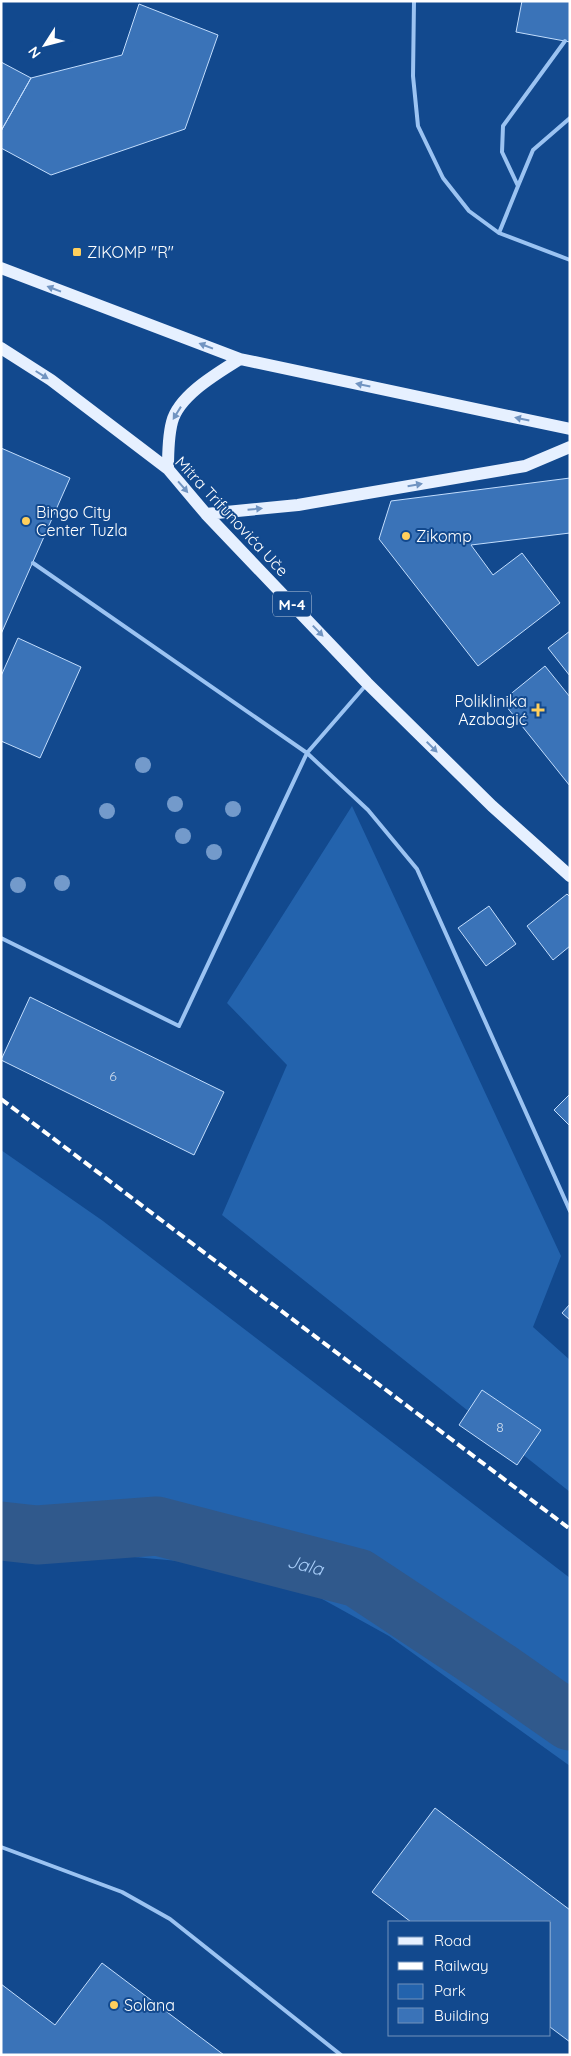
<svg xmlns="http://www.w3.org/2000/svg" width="571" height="2056" viewBox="0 0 571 2056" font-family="Quicksand,sans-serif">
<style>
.green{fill:#2363ad}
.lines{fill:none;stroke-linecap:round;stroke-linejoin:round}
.river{stroke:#30598c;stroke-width:59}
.building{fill:#3a73b8;stroke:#c2ddfd}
.service{stroke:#9bc3f2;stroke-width:4}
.primary{stroke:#e6f0ff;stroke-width:12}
.rail{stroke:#fff;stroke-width:4;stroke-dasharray:9 4;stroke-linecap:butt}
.tree{fill:#739acb}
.oneway{fill:#7194c1}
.poi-dot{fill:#ffcf5c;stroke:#12498e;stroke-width:2}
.labels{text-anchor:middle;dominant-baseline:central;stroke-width:4;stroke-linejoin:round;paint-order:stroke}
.number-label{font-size:14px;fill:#cedced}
.shield{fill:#12498e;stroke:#b8c8dd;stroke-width:1}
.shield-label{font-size:15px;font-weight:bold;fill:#fff}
.poi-label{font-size:16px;fill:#fff;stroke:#12498e;text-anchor:start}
.street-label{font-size:16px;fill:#fff;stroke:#12498e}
.water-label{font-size:18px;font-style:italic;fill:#a7cdf9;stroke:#12498e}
</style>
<rect width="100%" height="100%" fill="#12498e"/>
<path class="green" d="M 352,806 L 561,1256 L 533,1327 L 570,1360 L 570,1492 L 222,1215 L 287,1065 L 227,1003 Z
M 1,1150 L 103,1221 L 570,1578 L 570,1766 L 389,1636 L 268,1569 L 1,1545 Z"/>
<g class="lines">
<path class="river" id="s1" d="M 1,1531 L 37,1535 L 157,1526 L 358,1578 L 497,1670 L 570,1721"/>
</g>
<path class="building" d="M 522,1 L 570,1 L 570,42 L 516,32 Z
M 139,4 L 218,35 L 185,129 L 51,175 L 1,148 L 1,131 L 31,78 L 122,55 Z
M 1,62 L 31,78 L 1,131 Z
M 1,448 L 70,478 L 1,634 Z
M 570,478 L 570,533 L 471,545 L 493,575 L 522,553 L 560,603 L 478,666 L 379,539 L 391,501 Z
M 570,631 L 570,676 L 548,648 Z
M 18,638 L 81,667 L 40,758 L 1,741 L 1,676 Z
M 545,666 L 570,697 L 570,786 L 502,701 Z
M 567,894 L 570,897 L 570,946 L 553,960 L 527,926 Z
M 489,906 L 516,944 L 486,966 L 458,928 Z
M 30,997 L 224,1092 L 194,1155 L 1,1060 Z
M 570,1094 L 570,1126 L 554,1110 Z
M 570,1304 L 570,1320 L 562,1313 Z
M 482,1390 L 541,1430 L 517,1465 L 459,1425 Z
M 435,1808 L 570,1910 L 570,2042 L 550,2027 L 550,1922 L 411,1922 L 372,1892 Z
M 102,1963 L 224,2055 L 1,2055 L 1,1984 L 55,2025 Z"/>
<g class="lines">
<path class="service" d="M 414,1 L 413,76 L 418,126 L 443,178 L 469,211 L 499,233
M 565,41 L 503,126 L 502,152 L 518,186 L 499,233 L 570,260
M 518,186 L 533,150 L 570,118
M 366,685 L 307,753 L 368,810 L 417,869 L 570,1211
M 1,938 L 179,1026 L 307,753 L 33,563
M 1,1847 L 122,1892 L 170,1919 L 341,2055"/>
<path class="primary" d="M 1,268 L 240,359 L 570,429
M 1,348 L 51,380 L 168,469 L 206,514 L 367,683 L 492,806 L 570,876
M 168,469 C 168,454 168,437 172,422 C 179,395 218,373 240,359
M 206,514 L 298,505 L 525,466 L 570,447"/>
<path class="rail" d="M 1,1099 L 570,1529"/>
</g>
<g class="tree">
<circle cx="143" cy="765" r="8"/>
<circle cx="175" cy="804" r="8"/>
<circle cx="233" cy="809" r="8"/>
<circle cx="107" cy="811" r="8"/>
<circle cx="183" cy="836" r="8"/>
<circle cx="214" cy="852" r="8"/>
<circle cx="62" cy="883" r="8"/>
<circle cx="18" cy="885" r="8"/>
</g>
<defs><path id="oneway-solid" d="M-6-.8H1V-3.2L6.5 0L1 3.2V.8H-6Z" transform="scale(1.25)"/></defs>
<g class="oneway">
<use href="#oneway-solid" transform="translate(54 289) rotate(-159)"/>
<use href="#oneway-solid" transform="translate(206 346) rotate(-159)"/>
<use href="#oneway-solid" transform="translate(42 375) rotate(32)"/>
<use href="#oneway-solid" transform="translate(363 385) rotate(-168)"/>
<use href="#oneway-solid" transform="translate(177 413) rotate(122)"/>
<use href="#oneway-solid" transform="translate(522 419) rotate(-168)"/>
<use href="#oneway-solid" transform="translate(415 485) rotate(-10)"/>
<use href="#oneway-solid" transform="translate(183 487) rotate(49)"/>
<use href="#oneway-solid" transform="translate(255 509) rotate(-6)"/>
<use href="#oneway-solid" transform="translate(318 631) rotate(46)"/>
<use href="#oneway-solid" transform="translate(432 747) rotate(45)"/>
</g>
<g class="poi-dot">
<rect x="72" y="247" width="10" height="10" rx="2.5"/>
<circle cx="26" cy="521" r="5"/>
<circle cx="406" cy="536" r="5"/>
<path d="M535.5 702.5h5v5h5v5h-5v5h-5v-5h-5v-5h5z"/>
<circle cx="114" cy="2005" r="5"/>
</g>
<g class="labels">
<g class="number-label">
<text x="113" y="1076">6</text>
<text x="500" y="1427">8</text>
</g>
<rect class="shield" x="273" y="591.5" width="38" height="25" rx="4"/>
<g class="shield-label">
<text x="292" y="604">M-4</text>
</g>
<g class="poi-label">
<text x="87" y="252">ZIKOMP "R"</text>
<text x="36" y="512">Bingo City<tspan x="36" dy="18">Center Tuzla</tspan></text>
<text x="416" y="536">Zikomp</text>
<text x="527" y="701" text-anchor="end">Poliklinika<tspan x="527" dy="18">Azabagić</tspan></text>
<text x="124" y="2005">Solana</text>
</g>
<g class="street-label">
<text transform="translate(232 516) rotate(47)">Mitra Trifunovića Uče</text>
</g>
<g class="water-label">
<text stroke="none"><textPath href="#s1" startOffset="310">Jala</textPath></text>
</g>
</g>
<rect width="571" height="2056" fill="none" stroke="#ffffff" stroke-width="5"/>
<rect x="388" y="1921" width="162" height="115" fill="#12498e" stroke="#7192bb"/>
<rect x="398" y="1937" width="25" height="8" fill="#e6f0ff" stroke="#7192bb"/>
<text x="434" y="1946" font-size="15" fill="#ffffff">Road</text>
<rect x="398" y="1962" width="25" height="8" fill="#ffffff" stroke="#7192bb"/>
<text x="434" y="1971" font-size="15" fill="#ffffff">Railway</text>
<rect x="398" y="1984" width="25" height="15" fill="#2363ad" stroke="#7192bb"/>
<text x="434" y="1996" font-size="15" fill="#ffffff">Park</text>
<rect x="398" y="2008" width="25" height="15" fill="#3a73b8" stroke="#7192bb"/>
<text x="434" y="2021" font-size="15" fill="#ffffff">Building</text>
<g transform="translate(45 45) rotate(234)" stroke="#12498e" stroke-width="4" paint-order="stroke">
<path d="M0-4L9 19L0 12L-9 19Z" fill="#ffffff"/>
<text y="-8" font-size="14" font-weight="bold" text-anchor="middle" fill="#ffffff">N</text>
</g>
</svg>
